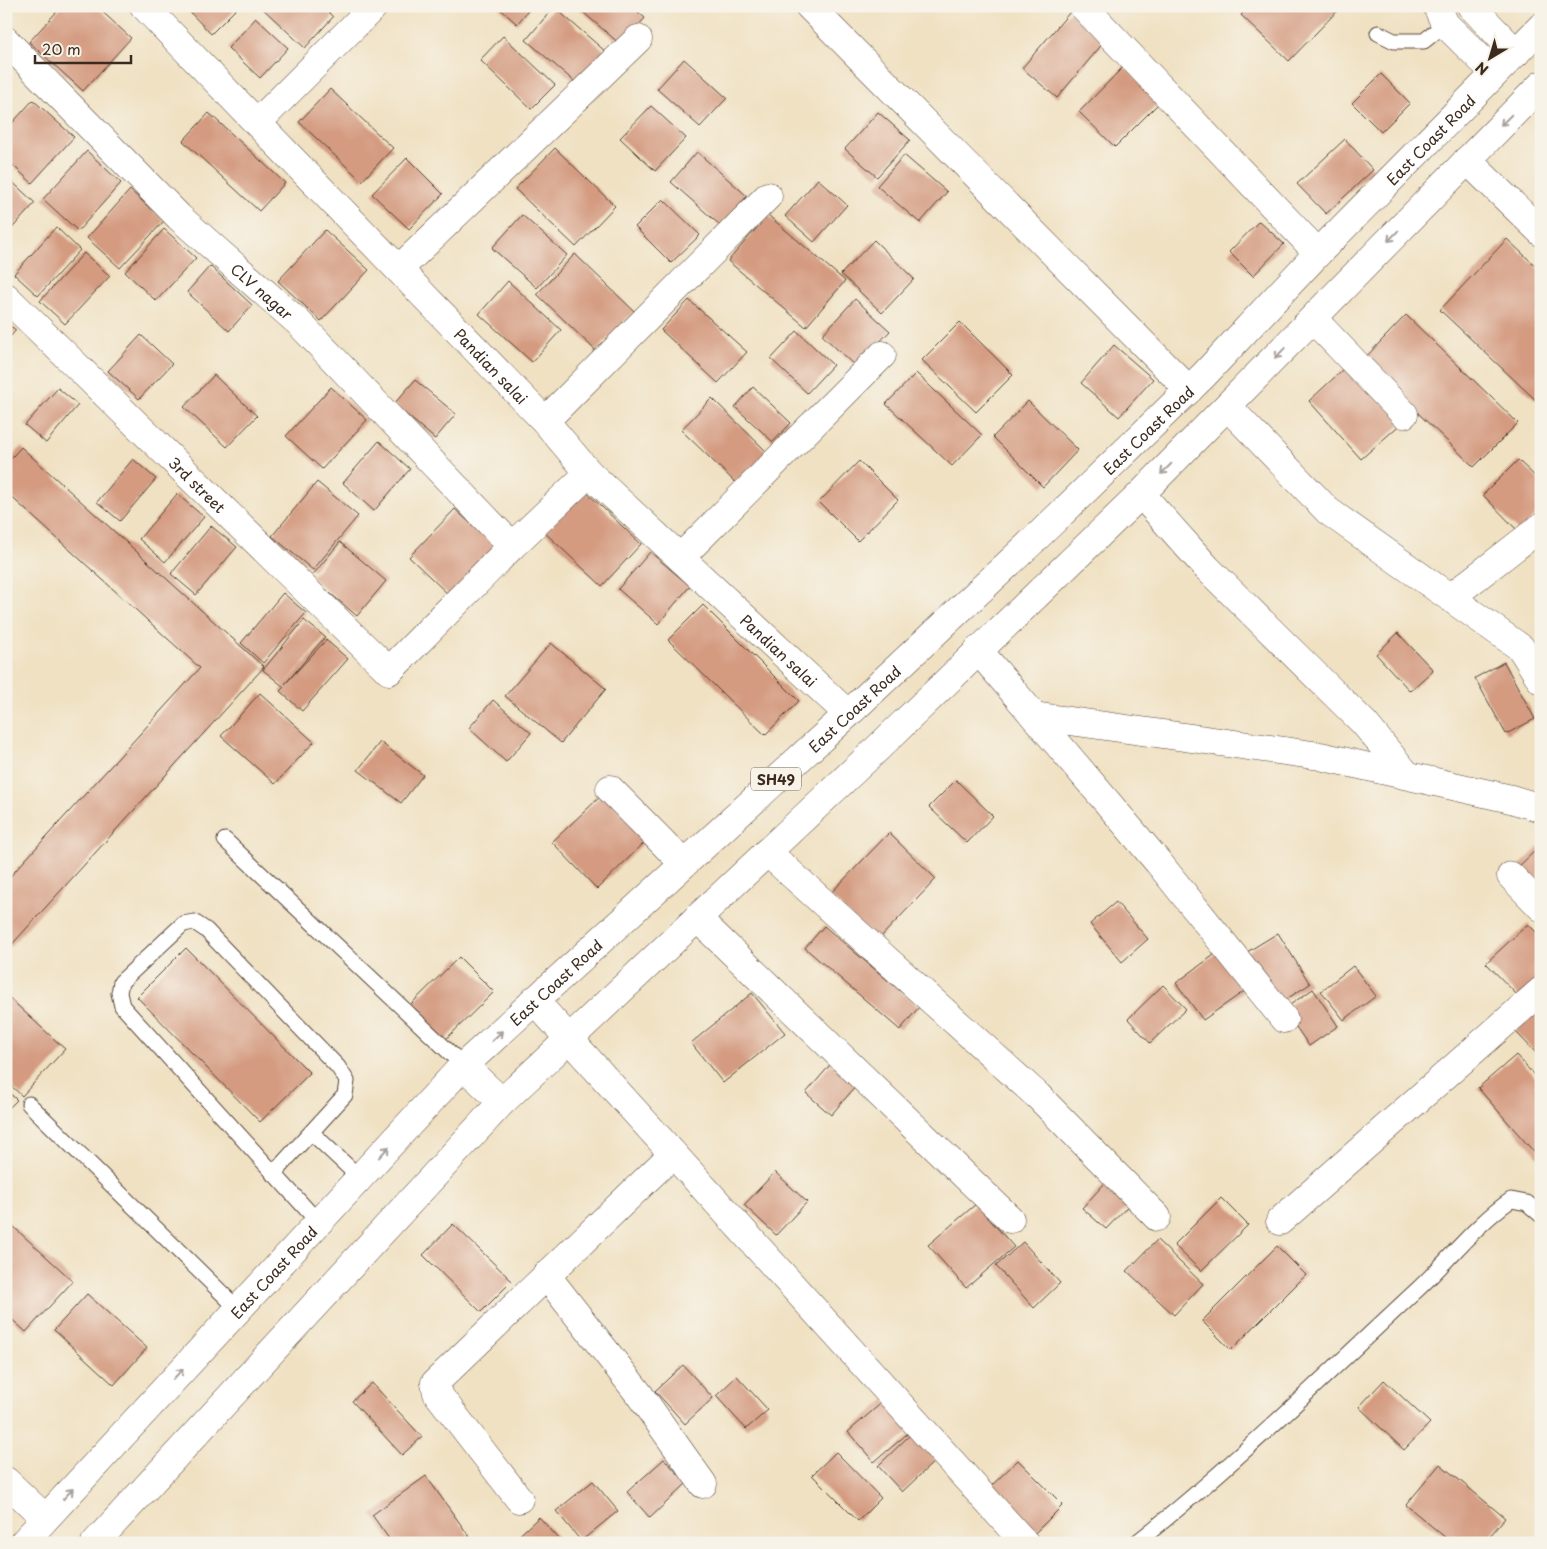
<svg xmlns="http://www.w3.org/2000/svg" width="1547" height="1549" viewBox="0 0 1547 1549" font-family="'Playpen Sans',sans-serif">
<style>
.building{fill:#d49b81}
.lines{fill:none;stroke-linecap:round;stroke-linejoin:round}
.lane-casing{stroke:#564537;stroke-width:17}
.street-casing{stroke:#564537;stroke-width:29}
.primary-casing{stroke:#564537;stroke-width:29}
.lane{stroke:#fff;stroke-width:15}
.street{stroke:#fff;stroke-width:28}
.primary{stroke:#fff;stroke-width:28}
.oneway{stroke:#a79f9a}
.labels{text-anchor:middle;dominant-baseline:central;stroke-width:5;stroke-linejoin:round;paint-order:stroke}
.shield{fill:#f7f3e8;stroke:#73665b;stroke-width:1}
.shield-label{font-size:14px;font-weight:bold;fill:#3b2a1e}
.street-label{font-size:15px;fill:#3b2a1e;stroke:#f7f3e8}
</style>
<rect width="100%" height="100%" fill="#f7f3e8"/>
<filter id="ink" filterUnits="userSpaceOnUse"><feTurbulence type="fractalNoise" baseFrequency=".02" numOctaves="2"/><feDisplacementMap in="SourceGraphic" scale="10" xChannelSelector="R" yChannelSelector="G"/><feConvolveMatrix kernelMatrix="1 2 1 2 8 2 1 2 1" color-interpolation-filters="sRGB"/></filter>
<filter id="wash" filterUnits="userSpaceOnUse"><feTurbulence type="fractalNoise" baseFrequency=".0096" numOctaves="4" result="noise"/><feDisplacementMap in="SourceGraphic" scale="20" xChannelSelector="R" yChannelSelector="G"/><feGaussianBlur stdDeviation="1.12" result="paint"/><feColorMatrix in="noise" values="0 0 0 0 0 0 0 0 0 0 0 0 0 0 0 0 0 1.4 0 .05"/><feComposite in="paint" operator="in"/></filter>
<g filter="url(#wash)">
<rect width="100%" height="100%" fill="#f0e1c3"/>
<g id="blocks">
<path class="building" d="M 62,6 L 96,6 L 131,38 L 83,91 L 29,42 Z
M 184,6 L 239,6 L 211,34 Z
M 260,6 L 322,6 L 333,17 L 305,48 Z
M 497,6 L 532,6 L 517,24 Z
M 576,6 L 631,6 L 645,18 L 621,45 Z
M 1250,6 L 1342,6 L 1289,61 L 1241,15 Z
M 554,7 L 606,52 L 576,83 L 526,40 Z
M 1070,12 L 1105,41 L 1057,98 L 1022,68 Z
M 256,18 L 288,48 L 260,78 L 228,48 Z
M 503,36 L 555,85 L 531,109 L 480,60 Z
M 684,59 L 727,98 L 700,127 L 657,89 Z
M 1124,66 L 1160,102 L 1115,147 L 1079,112 Z
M 1381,74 L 1410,103 L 1381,132 L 1352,103 Z
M 330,89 L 393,148 L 362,181 L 299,122 Z
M 33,100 L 74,137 L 32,183 L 6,159 L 6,130 Z
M 651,106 L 686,138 L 655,171 L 620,138 Z
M 878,112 L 910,140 L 877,177 L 845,149 Z
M 209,113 L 285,183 L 259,211 L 183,141 Z
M 1345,139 L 1373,170 L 1326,214 L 1297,184 Z
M 555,148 L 615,206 L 576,247 L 515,189 Z
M 87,151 L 121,183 L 78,231 L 43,199 Z
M 697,152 L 747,196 L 721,226 L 671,182 Z
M 904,155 L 947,192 L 920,223 L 877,186 Z
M 407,158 L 443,194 L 409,229 L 372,194 Z
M 6,176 L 35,203 L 6,235 Z
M 818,179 L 847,205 L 814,242 L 785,216 Z
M 130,190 L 164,221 L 120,268 L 87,238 Z
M 663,199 L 700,235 L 671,263 L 635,227 Z
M 522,215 L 567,255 L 537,288 L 492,248 Z
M 768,215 L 845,281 L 806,327 L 728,261 Z
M 1259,221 L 1284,244 L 1253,276 L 1229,252 Z
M 56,227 L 80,250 L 38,296 L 14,274 Z
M 164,229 L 196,258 L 156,301 L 125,272 Z
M 325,230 L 369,270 L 321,321 L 278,281 Z
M 1507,239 L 1541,271 L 1541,405 L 1440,310 Z
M 874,240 L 914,279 L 882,313 L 841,274 Z
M 84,253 L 110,276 L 65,324 L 40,301 Z
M 575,254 L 634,311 L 596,351 L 537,294 Z
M 210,266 L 252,305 L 229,331 L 187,292 Z
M 508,281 L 561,330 L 532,362 L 479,314 Z
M 855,299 L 890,331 L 856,367 L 822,335 Z
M 689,300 L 747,352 L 718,383 L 661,330 Z
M 1406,315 L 1518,423 L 1474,467 L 1363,360 Z
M 960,322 L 1013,375 L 976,412 L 922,360 Z
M 6,323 L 16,330 L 6,342 Z
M 797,331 L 833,365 L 807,393 L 771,359 Z
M 141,335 L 172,364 L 139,399 L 108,371 Z
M 1114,345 L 1153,379 L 1119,417 L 1081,383 Z
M 1351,362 L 1404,421 L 1361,459 L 1309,401 Z
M 916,373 L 982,435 L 952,466 L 886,404 Z
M 214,375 L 257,416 L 227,447 L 184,407 Z
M 415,380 L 456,414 L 435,439 L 394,404 Z
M 331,387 L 367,420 L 322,469 L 286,436 Z
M 753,387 L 791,423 L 773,442 L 735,407 Z
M 58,388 L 78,405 L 46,443 L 25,425 Z
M 712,398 L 768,453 L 738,485 L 681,430 Z
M 1028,401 L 1078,450 L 1043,487 L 993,437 Z
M 379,441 L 410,469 L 374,511 L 343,483 Z
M 21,447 L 264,667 L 6,951 L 6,881 L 200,668 L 6,492 L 6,464 Z
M 133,459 L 156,479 L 120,521 L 97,502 Z
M 1518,460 L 1541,482 L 1541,510 L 1519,532 L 1483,495 Z
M 859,461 L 898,500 L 858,541 L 819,502 Z
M 317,482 L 358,516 L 313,570 L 272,536 Z
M 582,488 L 641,544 L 602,586 L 542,530 Z
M 177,494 L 204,517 L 165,562 L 139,539 Z
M 455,509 L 497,548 L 451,597 L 409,557 Z
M 211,526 L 237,547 L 196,595 L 171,574 Z
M 340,542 L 386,581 L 357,616 L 311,577 Z
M 650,552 L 690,586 L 658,624 L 618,589 Z
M 283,593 L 306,613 L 263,663 L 241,643 Z
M 703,605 L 799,701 L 765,735 L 668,640 Z
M 304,620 L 325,637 L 285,684 L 326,640 L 348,659 L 302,711 L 280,691 L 284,687 L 263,670 Z
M 1398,633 L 1433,670 L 1410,691 L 1376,654 Z
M 551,643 L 606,689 L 561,743 L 505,696 Z
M 1504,662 L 1535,719 L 1506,734 L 1475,678 Z
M 260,693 L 314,742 L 275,784 L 221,736 Z
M 493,700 L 531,733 L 506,762 L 469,728 Z
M 380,742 L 423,775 L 401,803 L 358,770 Z
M 956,780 L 993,816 L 967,843 L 929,807 Z
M 603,794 L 647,840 L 597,889 L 552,842 Z
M 889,833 L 936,879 L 877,941 L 829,895 Z
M 1541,845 L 1541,899 L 1513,872 Z
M 1116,902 L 1148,939 L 1122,962 L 1090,924 Z
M 1528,924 L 1541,937 L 1541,984 L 1523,1001 L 1486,963 Z
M 824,926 L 919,1007 L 900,1030 L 805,948 Z
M 1278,933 L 1310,984 L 1280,1003 L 1247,952 Z
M 186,948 L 310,1073 L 260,1122 L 137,997 Z
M 1218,952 L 1246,990 L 1203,1020 L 1176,983 Z
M 459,957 L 494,992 L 442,1043 L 407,1008 Z
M 1353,966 L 1376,996 L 1344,1020 L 1321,991 Z
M 1163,985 L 1186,1009 L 1150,1043 L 1128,1019 Z
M 1313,989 L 1338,1026 L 1309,1046 L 1284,1009 Z
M 752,993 L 785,1033 L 723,1083 L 691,1043 Z
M 6,995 L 65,1049 L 22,1096 L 6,1081 Z
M 1541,1007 L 1541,1058 L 1515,1031 Z
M 1516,1055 L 1541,1083 L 1541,1160 L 1478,1088 Z
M 831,1064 L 856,1086 L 831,1115 L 806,1093 Z
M 6,1090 L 17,1100 L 6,1111 Z
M 775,1172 L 807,1202 L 776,1235 L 744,1205 Z
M 1106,1182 L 1130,1204 L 1106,1229 L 1082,1208 Z
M 1221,1198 L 1248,1225 L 1201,1271 L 1174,1245 Z
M 976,1204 L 1014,1247 L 966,1288 L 928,1245 Z
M 6,1220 L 73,1281 L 26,1332 L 6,1314 Z
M 453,1224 L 512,1281 L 481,1312 L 423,1255 Z
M 1157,1240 L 1203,1284 L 1174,1315 L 1127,1271 Z
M 1023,1242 L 1060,1283 L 1034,1308 L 996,1266 Z
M 1277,1246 L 1306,1275 L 1231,1350 L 1202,1321 Z
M 87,1294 L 147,1348 L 114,1385 L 54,1330 Z
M 683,1365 L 713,1398 L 685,1424 L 655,1391 Z
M 737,1376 L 768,1410 L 746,1429 L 716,1396 Z
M 1384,1380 L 1430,1423 L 1404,1450 L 1359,1407 Z
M 372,1383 L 422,1437 L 402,1455 L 352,1401 Z
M 886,1399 L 913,1429 L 874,1462 L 848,1432 Z
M 913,1432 L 938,1458 L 902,1492 L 878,1466 Z
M 836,1452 L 881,1498 L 858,1521 L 812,1475 Z
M 664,1459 L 687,1483 L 650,1518 L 627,1492 Z
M 1018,1460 L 1063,1505 L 1033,1535 L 988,1489 Z
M 1440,1464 L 1505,1518 L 1484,1543 L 1452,1543 L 1406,1505 Z
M 426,1476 L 474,1543 L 392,1543 L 372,1515 Z
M 593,1481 L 618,1511 L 581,1541 L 556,1511 Z
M 539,1517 L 563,1543 L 511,1543 Z"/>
</g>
</g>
<g filter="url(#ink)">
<use href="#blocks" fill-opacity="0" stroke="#564537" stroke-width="1"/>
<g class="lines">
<defs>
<path id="lane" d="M 1378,33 L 1394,41 L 1424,41 L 1445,24
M 225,840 L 465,1067
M 29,1104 L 238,1309
M 311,1132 L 360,1178
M 273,1174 L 345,1095 L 347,1081 L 338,1067 L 206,930 L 194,922 L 183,924 L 121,982 L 119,993 L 122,1006 L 319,1223
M 1136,1543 C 1236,1464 1325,1375 1418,1289 C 1449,1260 1476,1224 1511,1200 L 1527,1203 L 1541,1215"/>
<g id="street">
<path id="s1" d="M 144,6 L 545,421 L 589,473 L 848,714"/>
<path d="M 809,6 L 1189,390"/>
<path d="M 1083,6 L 1318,253"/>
<path d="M 1437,6 L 1445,24 L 1495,73"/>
<path d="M 1471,6 L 1516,53"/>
<path id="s2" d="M 6,41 L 179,217 L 299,323 L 512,546"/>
<path d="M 257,123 L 374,6"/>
<path d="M 1467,160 L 1541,232"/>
<path d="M 399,269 L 638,39"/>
<path id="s3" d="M 6,297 L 389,671 L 512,546 L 589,473"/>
<path d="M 1313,319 L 1404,414"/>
<path d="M 1228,407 L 1328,511 L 1521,648 L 1541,680"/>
<path d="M 545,421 L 768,196"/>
<path d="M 1141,494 L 1207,568 L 1364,723 L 1407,775"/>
<path d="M 681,557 L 882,355"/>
<path d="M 1451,597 L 1541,527"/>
<path d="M 978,650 L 1158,862 L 1284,1019"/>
<path d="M 1034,716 L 1320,756 L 1511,799 L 1541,808"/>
<path d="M 610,789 L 683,863"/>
<path d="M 767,852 L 1038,1096 L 1157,1217"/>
<path d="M 1511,876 L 1541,907"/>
<path d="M 697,918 L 1010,1219"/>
<path d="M 534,1000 L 1025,1543"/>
<path d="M 1280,1221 L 1541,991"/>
<path d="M 546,1275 L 639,1394 L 703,1484"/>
<path d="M 6,1481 L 45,1518"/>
<path d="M 519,1499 L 437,1393 L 435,1383 L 673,1154"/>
</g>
<g id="primary">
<path d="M 465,1067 L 502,1102"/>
<path id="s4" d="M 23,1543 L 459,1070 L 848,714 L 1038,536 L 1204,375 L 1318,253 L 1541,27"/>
<path d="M 95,1543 L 502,1102 L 879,747 L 1141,494 L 1541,85"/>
</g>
</defs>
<use href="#lane" class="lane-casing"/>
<use href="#street" class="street-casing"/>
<use href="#primary" class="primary-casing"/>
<use href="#lane" class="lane"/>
<use href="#street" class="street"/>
<use href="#primary" class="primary"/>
</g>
<defs><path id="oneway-shaft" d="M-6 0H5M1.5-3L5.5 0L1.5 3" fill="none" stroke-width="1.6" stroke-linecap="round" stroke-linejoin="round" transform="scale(1.25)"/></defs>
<g class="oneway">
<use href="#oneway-shaft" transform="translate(1506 120) rotate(135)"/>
<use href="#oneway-shaft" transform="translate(1393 236) rotate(134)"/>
<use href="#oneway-shaft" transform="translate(1280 353) rotate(134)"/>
<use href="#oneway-shaft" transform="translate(1166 469) rotate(135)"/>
<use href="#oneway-shaft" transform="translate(497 1036) rotate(-44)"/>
<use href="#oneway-shaft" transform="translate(384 1152) rotate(-47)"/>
<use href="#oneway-shaft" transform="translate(178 1374) rotate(-47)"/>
<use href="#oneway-shaft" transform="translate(68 1494) rotate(-47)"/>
</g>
</g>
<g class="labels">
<rect class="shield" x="751" y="767.5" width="50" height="23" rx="4"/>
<g class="shield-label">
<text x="776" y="779">SH49</text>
</g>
<g class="street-label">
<text stroke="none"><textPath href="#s4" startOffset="1989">East Coast Road</textPath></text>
<text stroke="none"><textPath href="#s2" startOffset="358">CLV nagar</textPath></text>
<text stroke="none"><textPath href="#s1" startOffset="500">Pandian salai</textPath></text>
<text stroke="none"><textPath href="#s4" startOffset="1584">East Coast Road</textPath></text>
<text stroke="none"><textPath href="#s3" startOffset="268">3rd street</textPath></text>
<text stroke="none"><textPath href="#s1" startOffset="905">Pandian salai</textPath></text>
<text stroke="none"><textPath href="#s4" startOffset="1179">East Coast Road</textPath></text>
<text stroke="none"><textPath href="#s4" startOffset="774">East Coast Road</textPath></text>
<text stroke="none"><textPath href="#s4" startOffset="369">East Coast Road</textPath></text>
</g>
</g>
<rect width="1547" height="1549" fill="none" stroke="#f7f3e8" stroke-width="25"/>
<g transform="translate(1490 58) rotate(218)" stroke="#f7f3e8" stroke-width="4" paint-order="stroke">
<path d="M0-4L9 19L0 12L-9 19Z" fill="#3b2a1e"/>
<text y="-8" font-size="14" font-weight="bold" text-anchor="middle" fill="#3b2a1e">N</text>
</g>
<path d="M35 55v8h96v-8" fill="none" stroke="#3b2a1e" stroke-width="2.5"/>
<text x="42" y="55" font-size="15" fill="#3b2a1e" stroke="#f7f3e8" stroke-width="4" paint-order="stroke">20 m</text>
</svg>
